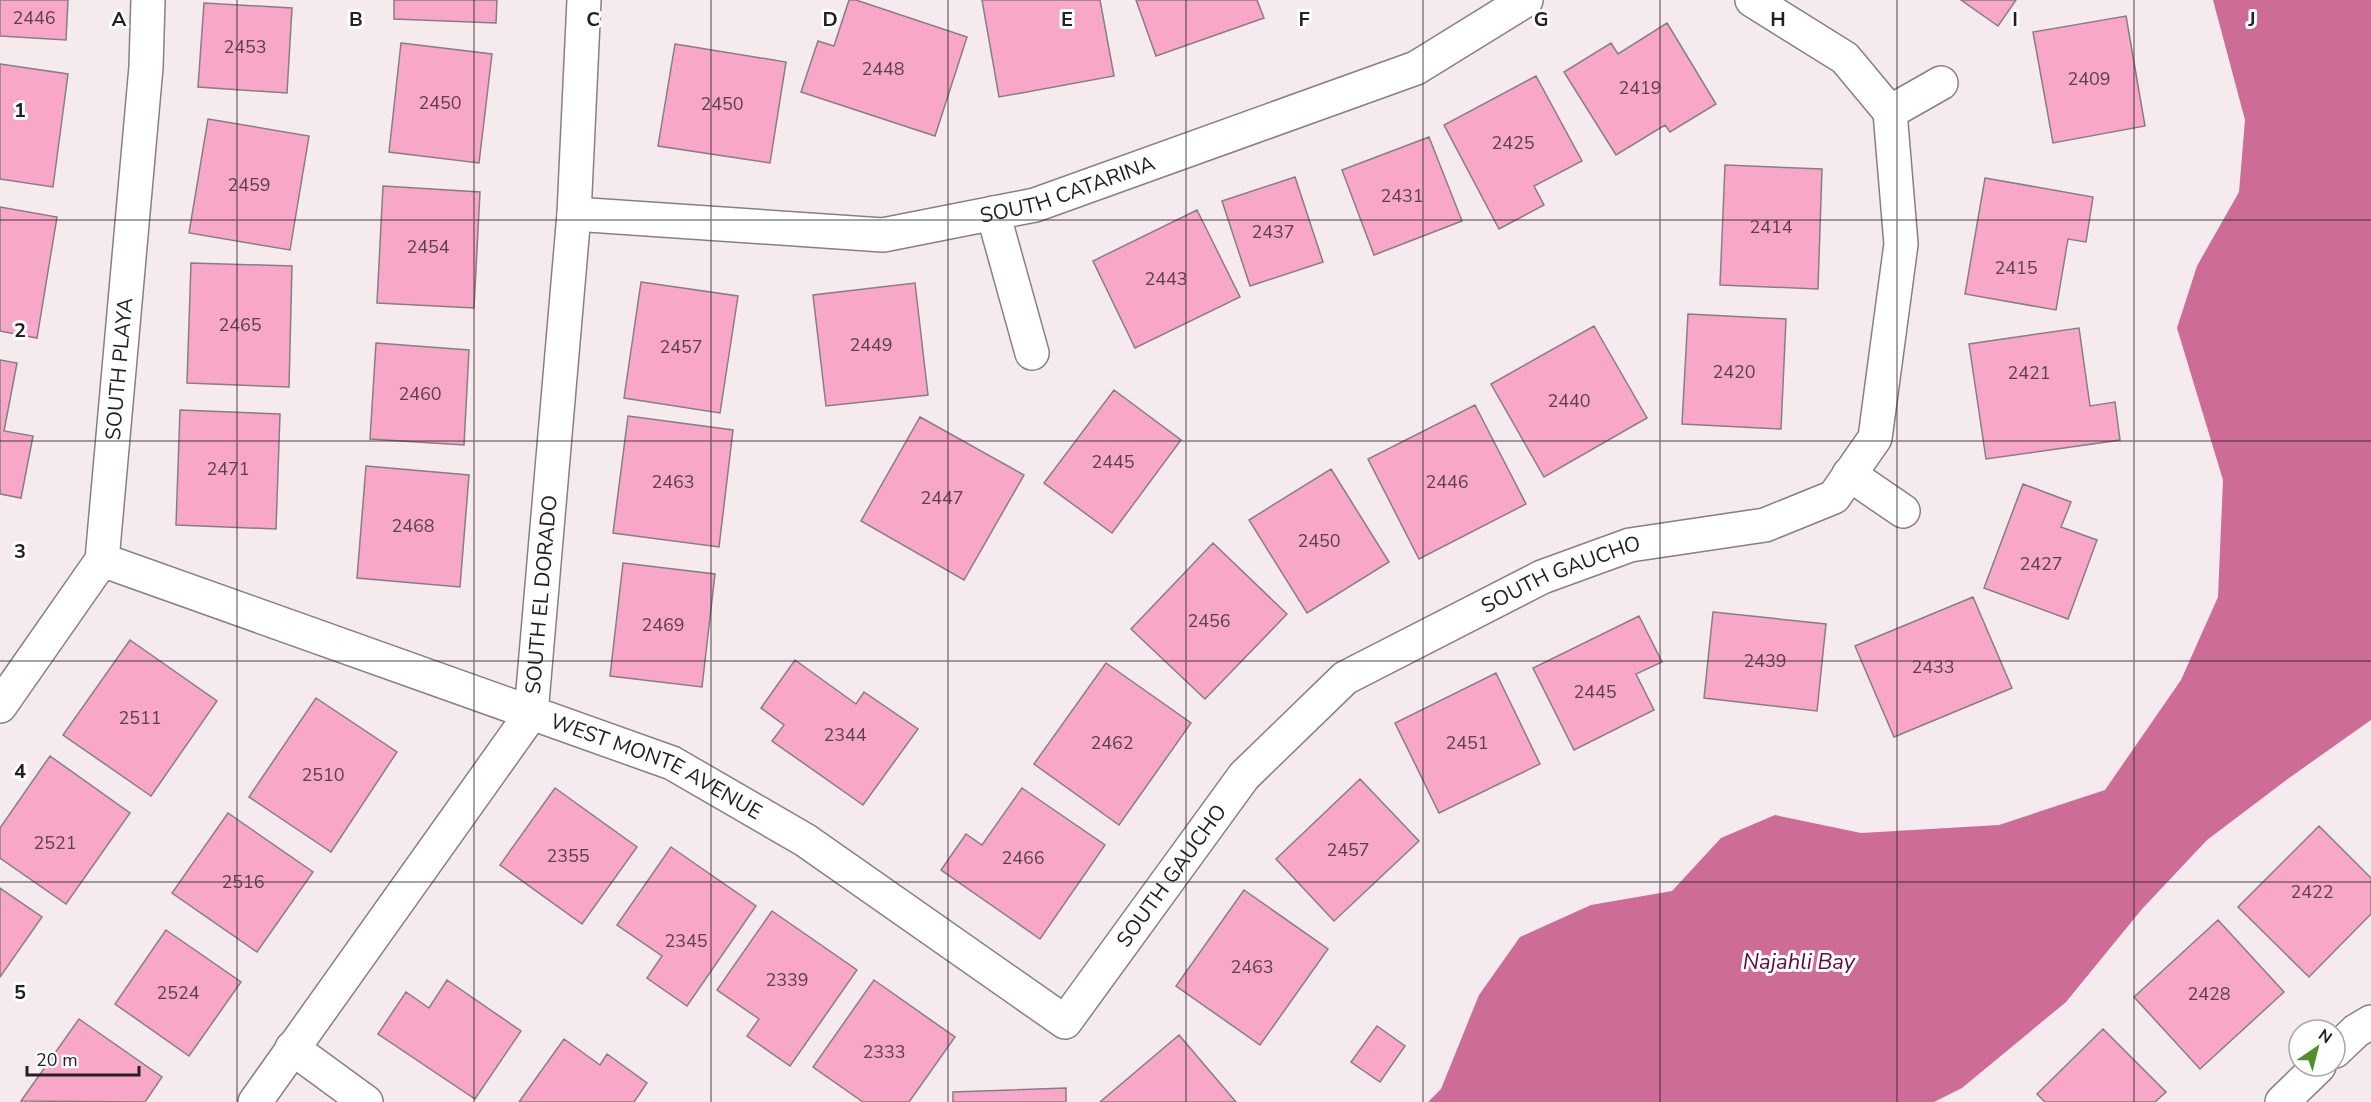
<svg xmlns="http://www.w3.org/2000/svg" width="2371" height="1102" viewBox="0 0 2371 1102" font-family="'Nunito Sans',sans-serif">
<style>
.water{fill:#cc6c97}
.building{fill:#f8a7c9;stroke:#887e82;stroke-width:1.5}
.lines{fill:none;stroke-linecap:round;stroke-linejoin:round}
.minor-casing{stroke:#897f83;stroke-width:36}
.minor{stroke:#fff;stroke-width:33}
.grid{fill:none;stroke:#242022;stroke-width:1.5;stroke-opacity:0.55}
.labels{text-anchor:middle;dominant-baseline:central;stroke-width:6;stroke-linejoin:round;paint-order:stroke}
.number-label{font-size:18px;fill:#59424c}
.street-label{font-size:21px;fill:#242022;stroke:#fff}
.water-label{font-size:22px;font-style:italic;fill:#61073a;stroke:#fff}
.grid-label{font-size:20px;text-anchor:middle;font-weight:bold;fill:#242022;stroke:#fff;stroke-width:6;stroke-linejoin:round;paint-order:stroke}
</style>
<rect width="100%" height="100%" fill="#f5eaee"/>
<path class="water" d="M 2213,0 L 2371,0 L 2371,720 L 2289,778 L 2207,840 L 2142,909 L 2066,1002 L 1962,1088 L 1934,1102 L 1428,1102 L 1441,1089 L 1479,995 L 1520,937 L 1591,905 L 1672,891 L 1721,838 L 1775,815 L 1861,833 L 1999,825 L 2105,790 L 2181,680 L 2218,597 L 2223,480 L 2177,328 L 2197,266 L 2239,192 L 2245,120 Z"/>
<path class="building" d="M 0,0 L 68,0 L 66,40 L 0,36 Z
M 394,0 L 497,0 L 496,23 L 394,19 Z
M 849,0 L 856,0 L 967,37 L 935,136 L 801,92 L 818,41 L 834,46 Z
M 982,0 L 1100,0 L 1114,76 L 999,97 Z
M 1136,0 L 1257,0 L 1264,18 L 1156,56 Z
M 1961,0 L 2016,0 L 1998,26 Z
M 204,3 L 292,8 L 287,93 L 198,87 Z
M 2126,16 L 2145,126 L 2053,143 L 2033,32 Z
M 1667,23 L 1716,104 L 1670,132 L 1665,125 L 1616,155 L 1564,72 L 1611,43 L 1618,54 Z
M 401,43 L 492,54 L 479,163 L 389,152 Z
M 675,44 L 786,62 L 770,163 L 658,146 Z
M 0,64 L 68,74 L 53,187 L 0,179 Z
M 1536,76 L 1582,161 L 1534,186 L 1544,205 L 1499,229 L 1444,125 Z
M 208,119 L 309,136 L 290,250 L 189,233 Z
M 1429,137 L 1462,221 L 1374,255 L 1342,170 Z
M 1725,165 L 1822,169 L 1818,289 L 1720,285 Z
M 1295,177 L 1323,262 L 1250,286 L 1222,201 Z
M 1985,178 L 2093,197 L 2086,242 L 2068,239 L 2056,310 L 1965,294 Z
M 383,186 L 480,192 L 474,308 L 377,303 Z
M 0,207 L 57,217 L 37,338 L 0,331 Z
M 1197,210 L 1240,297 L 1135,348 L 1093,261 Z
M 191,263 L 292,266 L 289,387 L 187,383 Z
M 641,282 L 738,296 L 720,413 L 624,398 Z
M 915,283 L 928,395 L 826,406 L 813,295 Z
M 1688,314 L 1786,319 L 1781,429 L 1682,424 Z
M 1594,326 L 1647,418 L 1544,477 L 1491,384 Z
M 2079,328 L 2090,406 L 2115,402 L 2120,440 L 1986,459 L 1969,344 Z
M 376,343 L 469,350 L 464,445 L 370,439 Z
M 0,360 L 17,363 L 4,431 L 33,436 L 21,498 L 0,494 Z
M 1114,390 L 1181,440 L 1112,533 L 1044,483 Z
M 1475,405 L 1526,504 L 1419,559 L 1368,459 Z
M 180,410 L 280,414 L 276,529 L 176,525 Z
M 628,416 L 733,430 L 719,547 L 613,533 Z
M 920,417 L 1024,475 L 964,580 L 861,521 Z
M 366,466 L 469,475 L 460,587 L 357,578 Z
M 1331,469 L 1389,562 L 1307,613 L 1249,520 Z
M 2023,484 L 2071,502 L 2061,527 L 2097,540 L 2068,619 L 1984,588 Z
M 1213,543 L 1287,614 L 1205,699 L 1131,629 Z
M 623,563 L 715,574 L 702,687 L 610,676 Z
M 1973,597 L 2012,688 L 1894,737 L 1855,646 Z
M 1713,612 L 1826,624 L 1817,711 L 1704,698 Z
M 1639,616 L 1662,662 L 1636,674 L 1654,710 L 1574,750 L 1533,668 Z
M 130,640 L 217,701 L 151,796 L 63,735 Z
M 795,660 L 856,704 L 864,692 L 918,729 L 863,805 L 772,741 L 784,725 L 761,708 Z
M 1106,663 L 1191,723 L 1119,825 L 1034,764 Z
M 1496,673 L 1540,764 L 1439,813 L 1395,723 Z
M 316,698 L 397,752 L 331,852 L 249,797 Z
M 50,756 L 130,813 L 66,904 L 0,858 L 0,828 Z
M 1360,779 L 1419,841 L 1334,921 L 1276,859 Z
M 555,788 L 637,847 L 582,924 L 500,865 Z
M 1022,788 L 1105,845 L 1040,939 L 941,870 L 966,834 L 982,845 Z
M 228,813 L 313,872 L 257,952 L 172,893 Z
M 2319,826 L 2371,878 L 2371,914 L 2309,977 L 2238,907 Z
M 671,847 L 756,906 L 687,1006 L 647,978 L 662,956 L 617,925 Z
M 0,888 L 42,917 L 0,977 Z
M 1244,890 L 1328,949 L 1260,1045 L 1176,986 Z
M 772,911 L 857,970 L 790,1066 L 747,1036 L 759,1019 L 717,990 Z
M 2218,920 L 2284,992 L 2200,1069 L 2134,997 Z
M 166,930 L 241,982 L 189,1056 L 115,1004 Z
M 447,980 L 521,1031 L 475,1099 L 378,1034 L 406,992 L 429,1008 Z
M 874,980 L 955,1037 L 909,1102 L 863,1102 L 813,1067 Z
M 79,1019 L 162,1077 L 145,1102 L 21,1101 Z
M 1377,1026 L 1405,1046 L 1380,1082 L 1351,1062 Z
M 2103,1029 L 2166,1092 L 2155,1102 L 2045,1102 L 2037,1094 Z
M 1179,1035 L 1236,1102 L 1100,1102 Z
M 564,1039 L 600,1065 L 607,1054 L 647,1083 L 634,1102 L 519,1102 Z
M 1066,1088 L 1066,1102 L 953,1102 L 953,1092 Z"/>
<g class="lines">
<defs>
<g id="minor">
<path d="M 1752,0 L 1845,58 L 1890,112"/>
<path d="M 1890,112 L 1941,83"/>
<path d="M 993,213 L 1032,353"/>
<path id="s1" d="M 574,214 L 883,235 L 1035,205 L 1416,68 L 1526,0"/>
<path d="M 1849,474 L 1903,511"/>
<path id="s2" d="M 102,560 L 672,763 L 805,840 L 1065,1022 L 1244,776 L 1345,678 L 1542,577 L 1630,545 L 1765,525 L 1834,497 L 1875,438 L 1901,244 L 1890,112"/>
<path id="s3" d="M 0,706 L 102,560 L 146,67 L 148,0"/>
<path d="M 292,1048 L 366,1102"/>
<path d="M 2335,1051 L 2356,1031 L 2371,1022"/>
<path id="s4" d="M 255,1102 L 531,714 L 574,214 L 584,0"/>
<path d="M 2282,1102 L 2319,1066"/>
</g>
</defs>
<use href="#minor" class="minor-casing"/>
<use href="#minor" class="minor"/>
</g>
<path class="grid" d="M 237,0 L 237,1102M 474,0 L 474,1102M 711,0 L 711,1102M 948,0 L 948,1102M 1186,0 L 1186,1102M 1423,0 L 1423,1102M 1660,0 L 1660,1102M 1897,0 L 1897,1102M 2134,0 L 2134,1102M 0,220 L 2371,220M 0,441 L 2371,441M 0,661 L 2371,661M 0,882 L 2371,882"/>
<g class="labels">
<g class="number-label">
<text x="34" y="18">2446</text>
<text x="245" y="47">2453</text>
<text x="883" y="69">2448</text>
<text x="2089" y="79">2409</text>
<text x="1640" y="88">2419</text>
<text x="440" y="103">2450</text>
<text x="722" y="104">2450</text>
<text x="1513" y="143">2425</text>
<text x="249" y="185">2459</text>
<text x="1402" y="196">2431</text>
<text x="1771" y="227">2414</text>
<text x="1273" y="232">2437</text>
<text x="428" y="247">2454</text>
<text x="2016" y="268">2415</text>
<text x="1166" y="279">2443</text>
<text x="240" y="325">2465</text>
<text x="871" y="345">2449</text>
<text x="681" y="347">2457</text>
<text x="1734" y="372">2420</text>
<text x="2029" y="373">2421</text>
<text x="420" y="394">2460</text>
<text x="1569" y="401">2440</text>
<text x="1113" y="462">2445</text>
<text x="228" y="469">2471</text>
<text x="673" y="482">2463</text>
<text x="1447" y="482">2446</text>
<text x="942" y="498">2447</text>
<text x="413" y="526">2468</text>
<text x="1319" y="541">2450</text>
<text x="2041" y="564">2427</text>
<text x="1209" y="621">2456</text>
<text x="663" y="625">2469</text>
<text x="1765" y="661">2439</text>
<text x="1933" y="667">2433</text>
<text x="1595" y="692">2445</text>
<text x="140" y="718">2511</text>
<text x="845" y="735">2344</text>
<text x="1112" y="743">2462</text>
<text x="1467" y="743">2451</text>
<text x="323" y="775">2510</text>
<text x="55" y="843">2521</text>
<text x="1348" y="850">2457</text>
<text x="568" y="856">2355</text>
<text x="1023" y="858">2466</text>
<text x="243" y="882">2516</text>
<text x="2312" y="892">2422</text>
<text x="686" y="941">2345</text>
<text x="1252" y="967">2463</text>
<text x="787" y="980">2339</text>
<text x="178" y="993">2524</text>
<text x="2209" y="994">2428</text>
<text x="884" y="1052">2333</text>
</g>
<g class="street-label">
<text stroke="none"><textPath href="#s1" startOffset="500">SOUTH CATARINA</textPath></text>
<text stroke="none"><textPath href="#s3" startOffset="370">SOUTH PLAYA</textPath></text>
<text stroke="none"><textPath href="#s2" startOffset="1761">SOUTH GAUCHO</textPath></text>
<text stroke="none"><textPath href="#s4" startOffset="596">SOUTH EL DORADO</textPath></text>
<text stroke="none"><textPath href="#s2" startOffset="592">WEST MONTE AVENUE</textPath></text>
<text stroke="none"><textPath href="#s2" startOffset="1257">SOUTH GAUCHO</textPath></text>
</g>
<g class="water-label">
<text x="1799" y="962">Najahli Bay</text>
</g>
</g>
<g class="grid-label">
<text x="119" y="26">A</text>
<text x="356" y="26">B</text>
<text x="593" y="26">C</text>
<text x="830" y="26">D</text>
<text x="1067" y="26">E</text>
<text x="1304" y="26">F</text>
<text x="1541" y="26">G</text>
<text x="1778" y="26">H</text>
<text x="2015" y="26">I</text>
<text x="2252" y="26">J</text>
<text x="20" y="117">1</text>
<text x="20" y="337">2</text>
<text x="20" y="558">3</text>
<text x="20" y="778">4</text>
<text x="20" y="999">5</text>
</g>
<g transform="translate(2317 1048) rotate(35)"><circle r="28" fill="#ffffff" stroke="#a7a6a7" stroke-width="1.5"/>
<path d="M0-4.5L10 22L0 15L-10 22Z" fill="#538e2c"/>
<text y="-9" font-size="16" font-weight="bold" text-anchor="middle" fill="#242022">N</text>
</g>
<path d="M27 1066v9h112v-9" fill="none" stroke="#242022" stroke-width="3"/>
<text x="36" y="1066" font-size="18" fill="#242022" stroke="#ffffff" stroke-width="4.5" paint-order="stroke">20 m</text>
</svg>
